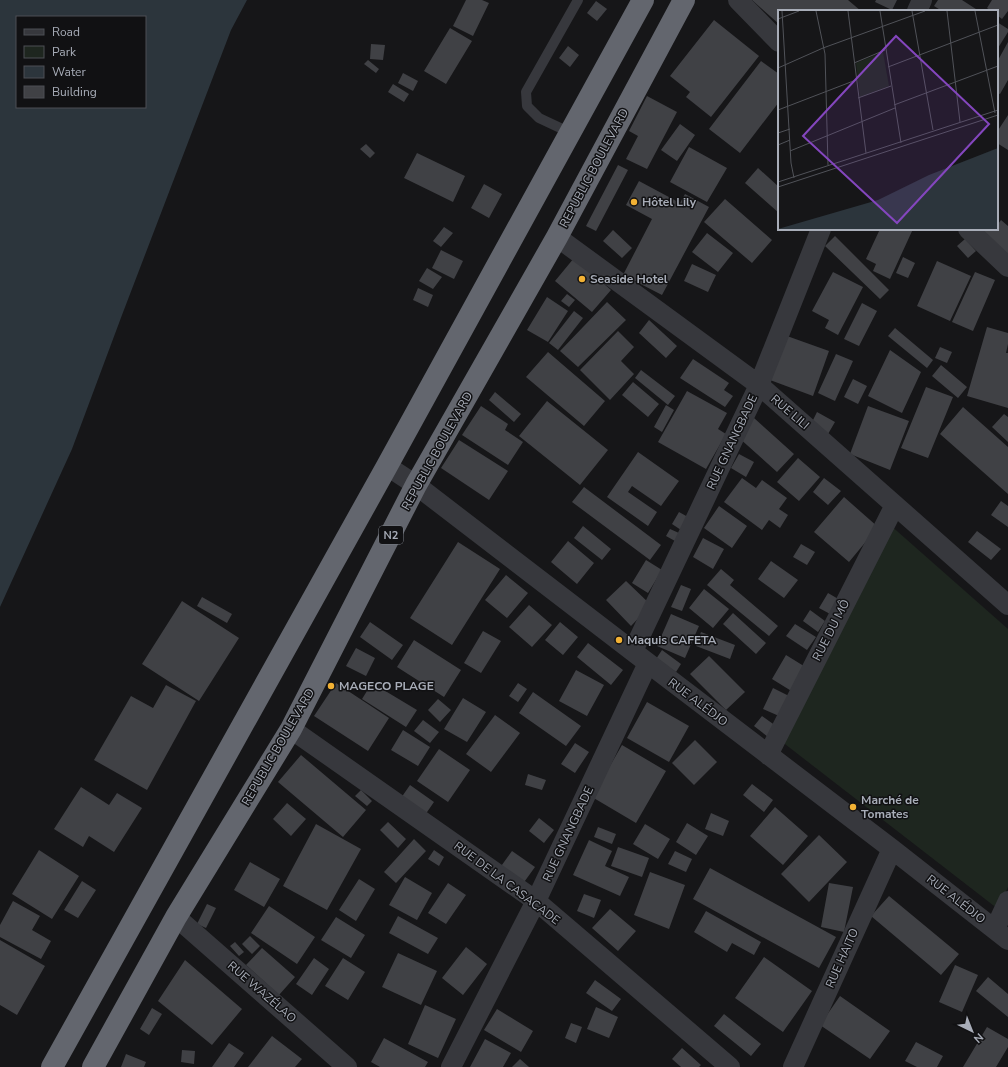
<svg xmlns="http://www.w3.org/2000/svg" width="1008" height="1067" viewBox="0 0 1008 1067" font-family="'Nunito Sans',sans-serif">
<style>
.green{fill:#1e261f}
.water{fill:#2c353c;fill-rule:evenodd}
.building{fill:#404145}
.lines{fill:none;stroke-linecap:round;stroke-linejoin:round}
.lane{stroke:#37383d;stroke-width:10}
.street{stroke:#37383d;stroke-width:20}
.highway{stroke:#63666e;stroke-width:22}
.poi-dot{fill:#f2b134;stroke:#111113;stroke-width:1.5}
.labels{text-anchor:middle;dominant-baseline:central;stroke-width:3;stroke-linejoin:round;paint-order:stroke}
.shield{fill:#111113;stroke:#7b7e86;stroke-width:1}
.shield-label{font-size:11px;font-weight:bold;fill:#a8adb8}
.street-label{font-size:12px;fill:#a8adb8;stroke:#111113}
.poi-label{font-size:12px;font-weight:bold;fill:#a8adb8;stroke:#111113;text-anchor:start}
.inset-road{fill:none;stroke:#505258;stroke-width:1}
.view{fill:#8446be;fill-opacity:0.15;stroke:#8446be;stroke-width:2}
.inset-edge{fill:none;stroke:#a8adb8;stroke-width:2}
</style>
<rect width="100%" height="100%" fill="#161618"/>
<path class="green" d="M 889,524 L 1008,629 L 1008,887 L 998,909 L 781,741 Z"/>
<path class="water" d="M 0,0 L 247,0 L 231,30 L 122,315 L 72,449 L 0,607 ZM 17,17 L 145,17 L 145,107 L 17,107 Z"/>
<path class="building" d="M 466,0 L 482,0 L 489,3 L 473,36 L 453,26 Z
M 752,0 L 848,0 L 861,11 L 779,11 L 779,24 Z
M 876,0 L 897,0 L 892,10 L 875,2 Z
M 938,0 L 962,0 L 979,11 L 942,11 L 934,6 Z
M 992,0 L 1008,0 L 1008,11 L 1002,19 L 997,15 L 997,11 L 991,11 L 987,8 Z
M 596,1 L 607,9 L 597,21 L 587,13 Z
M 714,20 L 759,56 L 711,117 L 686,97 L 690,92 L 670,76 Z
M 997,22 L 1008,29 L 1008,32 L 998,48 L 997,47 Z
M 450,28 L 472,41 L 446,84 L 424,71 Z
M 1008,42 L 1008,80 L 1000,94 L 997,93 L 997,62 Z
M 371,44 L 385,45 L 383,60 L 370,59 Z
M 568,46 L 579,55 L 570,67 L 559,58 Z
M 368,60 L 379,69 L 376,73 L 364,64 Z
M 761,61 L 779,74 L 779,102 L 740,153 L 709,129 Z
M 403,73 L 418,81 L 413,91 L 398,83 Z
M 393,84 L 409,94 L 404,102 L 388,92 Z
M 647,96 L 677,112 L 647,169 L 626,159 L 638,136 L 629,131 Z
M 1008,115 L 1008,150 L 997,143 L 997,132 Z
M 680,124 L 695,135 L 677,161 L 661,150 Z
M 366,144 L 375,153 L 370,158 L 360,149 Z
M 689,147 L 727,168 L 707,202 L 670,182 Z
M 417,153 L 465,176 L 453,202 L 404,178 Z
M 618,165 L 628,170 L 596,231 L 586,226 Z
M 758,168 L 779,187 L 779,213 L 745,183 Z
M 639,181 L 680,203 L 685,194 L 709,207 L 662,295 L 623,275 L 652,219 L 626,205 Z
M 484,184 L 502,194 L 489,218 L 471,208 Z
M 725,199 L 772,240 L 752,263 L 704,222 Z
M 1001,220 L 1008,226 L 1008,260 L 973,229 L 997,229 L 997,223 L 998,224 Z
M 444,227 L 453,233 L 441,247 L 433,241 Z
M 880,229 L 913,229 L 890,279 L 873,271 L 876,264 L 866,259 Z
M 613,230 L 632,248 L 622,258 L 603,241 Z
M 707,233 L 733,253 L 718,272 L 692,252 Z
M 835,236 L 889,290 L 880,299 L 825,246 Z
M 965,239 L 976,251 L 968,258 L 957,246 Z
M 441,250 L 463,261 L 454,279 L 432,268 Z
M 903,257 L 915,263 L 908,278 L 896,273 Z
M 574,258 L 611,290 L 592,312 L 555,281 Z
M 937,261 L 971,276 L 950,321 L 917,306 Z
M 692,264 L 716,275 L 708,292 L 684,281 Z
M 427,268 L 442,277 L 433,289 L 419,281 Z
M 833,272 L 863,287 L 838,335 L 825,328 L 829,320 L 812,311 Z
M 975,272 L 995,280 L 973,331 L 952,322 Z
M 418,288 L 433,295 L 428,307 L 413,300 Z
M 567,294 L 575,300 L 569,307 L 561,301 Z
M 547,297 L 568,311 L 548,342 L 527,330 Z
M 607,302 L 626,320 L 578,367 L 560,351 Z
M 862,303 L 877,311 L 859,346 L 844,339 Z
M 574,311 L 583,318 L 558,350 L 549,343 Z
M 649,320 L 677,346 L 666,358 L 639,333 Z
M 987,327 L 1008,333 L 1008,344 L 1006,353 L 1008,353 L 1008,408 L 967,396 Z
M 895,328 L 933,360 L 927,368 L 888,336 Z
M 618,331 L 634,347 L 621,361 L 634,374 L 610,400 L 580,370 Z
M 787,336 L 829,351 L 813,396 L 770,380 Z
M 940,347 L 952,352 L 947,363 L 935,358 Z
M 890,350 L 921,372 L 902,413 L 868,396 Z
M 548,352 L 605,401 L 584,426 L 526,377 Z
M 836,354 L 853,361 L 835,401 L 818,393 Z
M 693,359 L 729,383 L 724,390 L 733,396 L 725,407 L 680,378 Z
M 941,365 L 967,387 L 958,398 L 932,376 Z
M 641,370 L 675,396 L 668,405 L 635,378 Z
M 853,379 L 867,386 L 858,404 L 844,397 Z
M 633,382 L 659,404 L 648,417 L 622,395 Z
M 926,387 L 953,397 L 928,458 L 901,448 Z
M 687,391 L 727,413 L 718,429 L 726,434 L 706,469 L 658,442 Z
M 495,392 L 521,414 L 514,422 L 489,400 Z
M 547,401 L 608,450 L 580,485 L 519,436 Z
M 666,405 L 674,410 L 662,432 L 654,427 Z
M 481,406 L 508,424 L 505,430 L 523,442 L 508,465 L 462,435 Z
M 868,406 L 909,421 L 890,470 L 850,454 Z
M 963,407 L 1008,447 L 1008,494 L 940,434 Z
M 817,412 L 835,422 L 828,434 L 811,424 Z
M 1004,414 L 1008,417 L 1008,442 L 992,427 Z
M 754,418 L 794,454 L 777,472 L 738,437 Z
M 459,440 L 508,471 L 489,500 L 441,468 Z
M 638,452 L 679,481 L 661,506 L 632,486 L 628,492 L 657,512 L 648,526 L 607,497 Z
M 739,454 L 754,462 L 746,477 L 731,468 Z
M 798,458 L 820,477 L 799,501 L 777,482 Z
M 742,478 L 756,488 L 762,480 L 787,498 L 779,509 L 788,515 L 780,528 L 769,520 L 762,530 L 724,502 Z
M 824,478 L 841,491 L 828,505 L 813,492 Z
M 584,487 L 661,545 L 650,560 L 572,502 Z
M 844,497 L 878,527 L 849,562 L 814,532 Z
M 1001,501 L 1008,506 L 1008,527 L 991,515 Z
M 719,506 L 747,526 L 732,548 L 704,528 Z
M 679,512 L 688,517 L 681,530 L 672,524 Z
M 583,526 L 611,549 L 602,560 L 574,538 Z
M 670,529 L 679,533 L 675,541 L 666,536 Z
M 977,531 L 1001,549 L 991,560 L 968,542 Z
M 703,538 L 724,549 L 713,569 L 693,557 Z
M 568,541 L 594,563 L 577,584 L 551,562 Z
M 458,542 L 500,569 L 452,645 L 410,618 Z
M 801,544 L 815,552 L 807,565 L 793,557 Z
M 646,560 L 662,570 L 648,593 L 632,583 Z
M 771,561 L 798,580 L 784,598 L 758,579 Z
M 721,569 L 734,580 L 730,585 L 778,626 L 769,636 L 707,585 Z
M 506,575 L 528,593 L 507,618 L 485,600 Z
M 626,581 L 651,605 L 631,626 L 606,600 Z
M 681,585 L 691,589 L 682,611 L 671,607 Z
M 704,589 L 729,609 L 713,628 L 689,608 Z
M 828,593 L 840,600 L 832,615 L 819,608 Z
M 202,597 L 232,614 L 227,623 L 197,606 Z
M 182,601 L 239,638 L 199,701 L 142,664 Z
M 529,605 L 552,625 L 532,647 L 509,627 Z
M 810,610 L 825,621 L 818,632 L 803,621 Z
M 733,613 L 766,643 L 756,654 L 723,624 Z
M 671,614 L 699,626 L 685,658 L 657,646 Z
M 370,622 L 403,645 L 392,660 L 360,637 Z
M 560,622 L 578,637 L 563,655 L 545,640 Z
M 795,624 L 816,637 L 807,650 L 786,636 Z
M 483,631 L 501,641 L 481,673 L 464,663 Z
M 701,632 L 735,645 L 730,659 L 696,646 Z
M 414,640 L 461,670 L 444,697 L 397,667 Z
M 588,643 L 623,670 L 611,685 L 577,657 Z
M 356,648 L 375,658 L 366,676 L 346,666 Z
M 662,650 L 681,664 L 676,672 L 656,659 Z
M 786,655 L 807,668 L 793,692 L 772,679 Z
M 709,656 L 745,692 L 726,710 L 690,674 Z
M 576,670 L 604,685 L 587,716 L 559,701 Z
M 336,683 L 389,718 L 368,751 L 314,716 Z
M 372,683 L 417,710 L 406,727 L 362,699 Z
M 518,683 L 527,689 L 518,702 L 509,696 Z
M 166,685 L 196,701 L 147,790 L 94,760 L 131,696 L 153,708 Z
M 773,688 L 789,696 L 779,716 L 763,709 Z
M 533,692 L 581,726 L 566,746 L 519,713 Z
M 463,698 L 486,712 L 467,742 L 444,729 Z
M 438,699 L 451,710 L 440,722 L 428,710 Z
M 647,702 L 689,726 L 669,762 L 627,738 Z
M 495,715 L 520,733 L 491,772 L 466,754 Z
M 762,716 L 776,726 L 768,737 L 754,726 Z
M 423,720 L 439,732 L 430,743 L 414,731 Z
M 403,730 L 430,747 L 418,766 L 391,750 Z
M 695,740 L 717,762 L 694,785 L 672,763 Z
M 575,743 L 589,752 L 575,773 L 561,764 Z
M 622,745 L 666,771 L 636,823 L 592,797 Z
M 439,749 L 470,770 L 448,802 L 417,781 Z
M 301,755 L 366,810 L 343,837 L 278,782 Z
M 528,774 L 546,780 L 542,790 L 525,785 Z
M 752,784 L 773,800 L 764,812 L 743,795 Z
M 410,785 L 434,802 L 425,815 L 401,798 Z
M 81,787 L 109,805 L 117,793 L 142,808 L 114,852 L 89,836 L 83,847 L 54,829 Z
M 361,790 L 372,801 L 367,806 L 355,796 Z
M 287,803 L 306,819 L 291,836 L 273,819 Z
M 775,807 L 808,836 L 783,865 L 750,836 Z
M 711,813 L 729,821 L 723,836 L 705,829 Z
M 539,818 L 554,830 L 544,843 L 529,831 Z
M 388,822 L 406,839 L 398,848 L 380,830 Z
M 687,823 L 708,836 L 696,855 L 676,842 Z
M 316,824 L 361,849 L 327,910 L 283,886 Z
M 645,824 L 670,839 L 658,859 L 633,844 Z
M 598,827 L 616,834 L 612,844 L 594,837 Z
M 819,835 L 847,862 L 809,902 L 781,874 Z
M 414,839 L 426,851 L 396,883 L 384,872 Z
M 589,840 L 612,851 L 605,866 L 629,877 L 620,896 L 573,875 Z
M 618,847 L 649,858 L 642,877 L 611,866 Z
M 39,850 L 79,876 L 52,919 L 12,894 Z
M 434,850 L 444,857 L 439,866 L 428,859 Z
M 512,851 L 535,867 L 522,885 L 499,869 Z
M 675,851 L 692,859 L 686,872 L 668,864 Z
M 250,862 L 280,879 L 264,907 L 234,890 Z
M 710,868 L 836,937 L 819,968 L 693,899 Z
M 650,872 L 685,885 L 669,929 L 634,915 Z
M 405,877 L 432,893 L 417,920 L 389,905 Z
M 359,879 L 375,889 L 356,921 L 339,910 Z
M 82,881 L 96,890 L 78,918 L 64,910 Z
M 448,883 L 466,895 L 446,924 L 428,913 Z
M 829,883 L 853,887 L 844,932 L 821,927 Z
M 584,894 L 601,900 L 594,918 L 577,911 Z
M 889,896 L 959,954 L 941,975 L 871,916 Z
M 13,901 L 40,916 L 32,930 L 51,941 L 41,959 L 0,937 L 0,925 Z
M 207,904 L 216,908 L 206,928 L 197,924 Z
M 269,906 L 315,937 L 297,964 L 251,933 Z
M 610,909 L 636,931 L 618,951 L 592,928 Z
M 706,911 L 761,942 L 754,955 L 732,943 L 727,952 L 694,932 Z
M 398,916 L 438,938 L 428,954 L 389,933 Z
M 336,917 L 365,935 L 351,958 L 321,940 Z
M 250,936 L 260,946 L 252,954 L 242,944 Z
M 0,940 L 45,966 L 17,1015 L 0,1005 Z
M 235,942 L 244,952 L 239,956 L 230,946 Z
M 466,947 L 487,964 L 463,995 L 442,978 Z
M 262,948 L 295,977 L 279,995 L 246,965 Z
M 398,953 L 437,971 L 421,1005 L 382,987 Z
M 764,957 L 812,991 L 783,1032 L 735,998 Z
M 314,958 L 329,969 L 312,995 L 296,984 Z
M 343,958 L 365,972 L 348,1000 L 325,986 Z
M 185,960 L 242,1009 L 212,1045 L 158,1001 Z
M 955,965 L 978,975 L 962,1012 L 939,1002 Z
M 988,977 L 1008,994 L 1008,1017 L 976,991 Z
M 595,980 L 621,999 L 612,1011 L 586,993 Z
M 840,996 L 890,1031 L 870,1059 L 820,1025 Z
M 425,1005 L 456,1019 L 438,1058 L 408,1044 Z
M 596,1007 L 618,1017 L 609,1038 L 587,1029 Z
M 152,1008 L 162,1014 L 149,1035 L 140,1029 Z
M 497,1009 L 533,1031 L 521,1052 L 484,1030 Z
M 724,1014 L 761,1044 L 751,1056 L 714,1026 Z
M 571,1023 L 582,1027 L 576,1043 L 565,1038 Z
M 987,1027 L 1008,1039 L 1008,1047 L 996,1067 L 963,1067 Z
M 272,1036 L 302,1059 L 295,1067 L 248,1067 Z
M 384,1038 L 428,1062 L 425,1067 L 380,1067 L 371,1062 Z
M 485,1039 L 511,1053 L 503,1067 L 470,1067 Z
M 916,1042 L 943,1056 L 937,1067 L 917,1067 L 905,1061 Z
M 229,1043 L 244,1053 L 234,1067 L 212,1067 Z
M 682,1048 L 701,1065 L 699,1067 L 681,1067 L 672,1059 Z
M 182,1050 L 195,1051 L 194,1064 L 181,1062 Z
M 126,1054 L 146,1062 L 144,1067 L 121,1067 Z
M 520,1059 L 529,1067 L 512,1067 Z"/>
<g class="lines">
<path class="lane" d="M 571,133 L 539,118 L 527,106 L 526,92 L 578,0"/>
<path class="street" d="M 738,0 L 779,42
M 917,11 L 922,0
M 968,229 L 1008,267
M 557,237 L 759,385 L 1008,605
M 387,466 L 416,485 L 648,663 L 892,849 L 1008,940
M 633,651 L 759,385 L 821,229
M 291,729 L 536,901 L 730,1067
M 768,755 L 895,505
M 176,917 L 347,1067
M 995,929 L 1008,901
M 451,1067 L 536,901 L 648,663
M 793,1067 L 892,849"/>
<path class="highway" d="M 52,1067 L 387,466 L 643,0
M 93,1067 L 176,917 L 291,729 L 416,485 L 557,237 L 684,0"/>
</g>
<g class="poi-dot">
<circle cx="634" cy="202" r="4"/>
<circle cx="582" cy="279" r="4"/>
<circle cx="619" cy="640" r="4"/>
<circle cx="331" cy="686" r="4"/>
<circle cx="853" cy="807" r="4"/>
</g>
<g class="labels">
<rect class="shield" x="379" y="526" width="24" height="18" rx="3"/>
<g class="shield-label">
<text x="391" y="535">N2</text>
</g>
<g class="street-label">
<text transform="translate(594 168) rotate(-62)">REPUBLIC BOULEVARD</text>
<text transform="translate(790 412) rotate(41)">RUE LILI</text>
<text transform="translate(732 442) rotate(-65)">RUE GNANGBADE</text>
<text transform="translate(437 451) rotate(-61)">REPUBLIC BOULEVARD</text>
<text transform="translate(831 630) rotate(-63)">RUE DU MÔ</text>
<text transform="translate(698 702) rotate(37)">RUE ALÉDJO</text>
<text transform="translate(278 747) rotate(-60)">REPUBLIC BOULEVARD</text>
<text transform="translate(568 834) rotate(-65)">RUE GNANGBADE</text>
<text transform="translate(507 883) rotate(37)">RUE DE LA CASACADE</text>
<text transform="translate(956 899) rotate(38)">RUE ALÉDJO</text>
<text transform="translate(842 958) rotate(-66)">RUE HAITO</text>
<text transform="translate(262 992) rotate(41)">RUE WAZÉLAO</text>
</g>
<g class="poi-label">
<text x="642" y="202">Hôtel Lily</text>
<text x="590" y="279">Seaside Hotel</text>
<text x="627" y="640">Maquis CAFETA</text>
<text x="339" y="686">MAGECO PLAGE</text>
<text x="861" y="800">Marché de<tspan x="861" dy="14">Tomates</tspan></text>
</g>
</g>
<g transform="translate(778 10)">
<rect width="220" height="220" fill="#161618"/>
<path d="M 105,42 L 111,76 L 82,87 L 78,53 Z" fill="#1e261f"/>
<path d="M 220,138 L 220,219 L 0,219 L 100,190 L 151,165 Z" fill="#2c353c"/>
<path class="inset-road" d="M 4,1 L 13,153 L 16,168M 38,1 L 47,44 L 50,155M 70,1 L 88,143M 102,1 L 123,133M 134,1 L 155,120M 169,1 L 182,112M 197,1 L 217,103M 0,9 L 21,1M 76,53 L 107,40M 110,57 L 220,15M 0,58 L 45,38 L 147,1M 80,88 L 113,76M 116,95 L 220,56M 0,100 L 78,70M 0,123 L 12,119M 0,135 L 12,130M 12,141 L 117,98M 0,172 L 220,100M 0,177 L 220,105"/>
<path class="view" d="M 118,26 L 211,114 L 119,213 L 25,126 Z"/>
<rect width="220" height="220" class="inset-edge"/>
</g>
<rect x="16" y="16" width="130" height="92" fill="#111113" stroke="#4d4f55"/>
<rect x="24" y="29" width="20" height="6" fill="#37383d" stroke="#4d4f55"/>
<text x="52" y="36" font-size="12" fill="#a8adb8">Road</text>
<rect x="24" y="46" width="20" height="12" fill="#1e261f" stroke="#4d4f55"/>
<text x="52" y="56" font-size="12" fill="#a8adb8">Park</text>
<rect x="24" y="66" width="20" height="12" fill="#2c353c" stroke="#4d4f55"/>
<text x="52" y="76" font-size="12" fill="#a8adb8">Water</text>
<rect x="24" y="86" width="20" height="12" fill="#404145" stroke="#4d4f55"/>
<text x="52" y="96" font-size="12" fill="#a8adb8">Building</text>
<g transform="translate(972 1031) rotate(137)" stroke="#111113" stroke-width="3" paint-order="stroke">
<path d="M0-3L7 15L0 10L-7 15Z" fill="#a8adb8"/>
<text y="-6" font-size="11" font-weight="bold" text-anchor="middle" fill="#a8adb8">N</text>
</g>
</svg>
